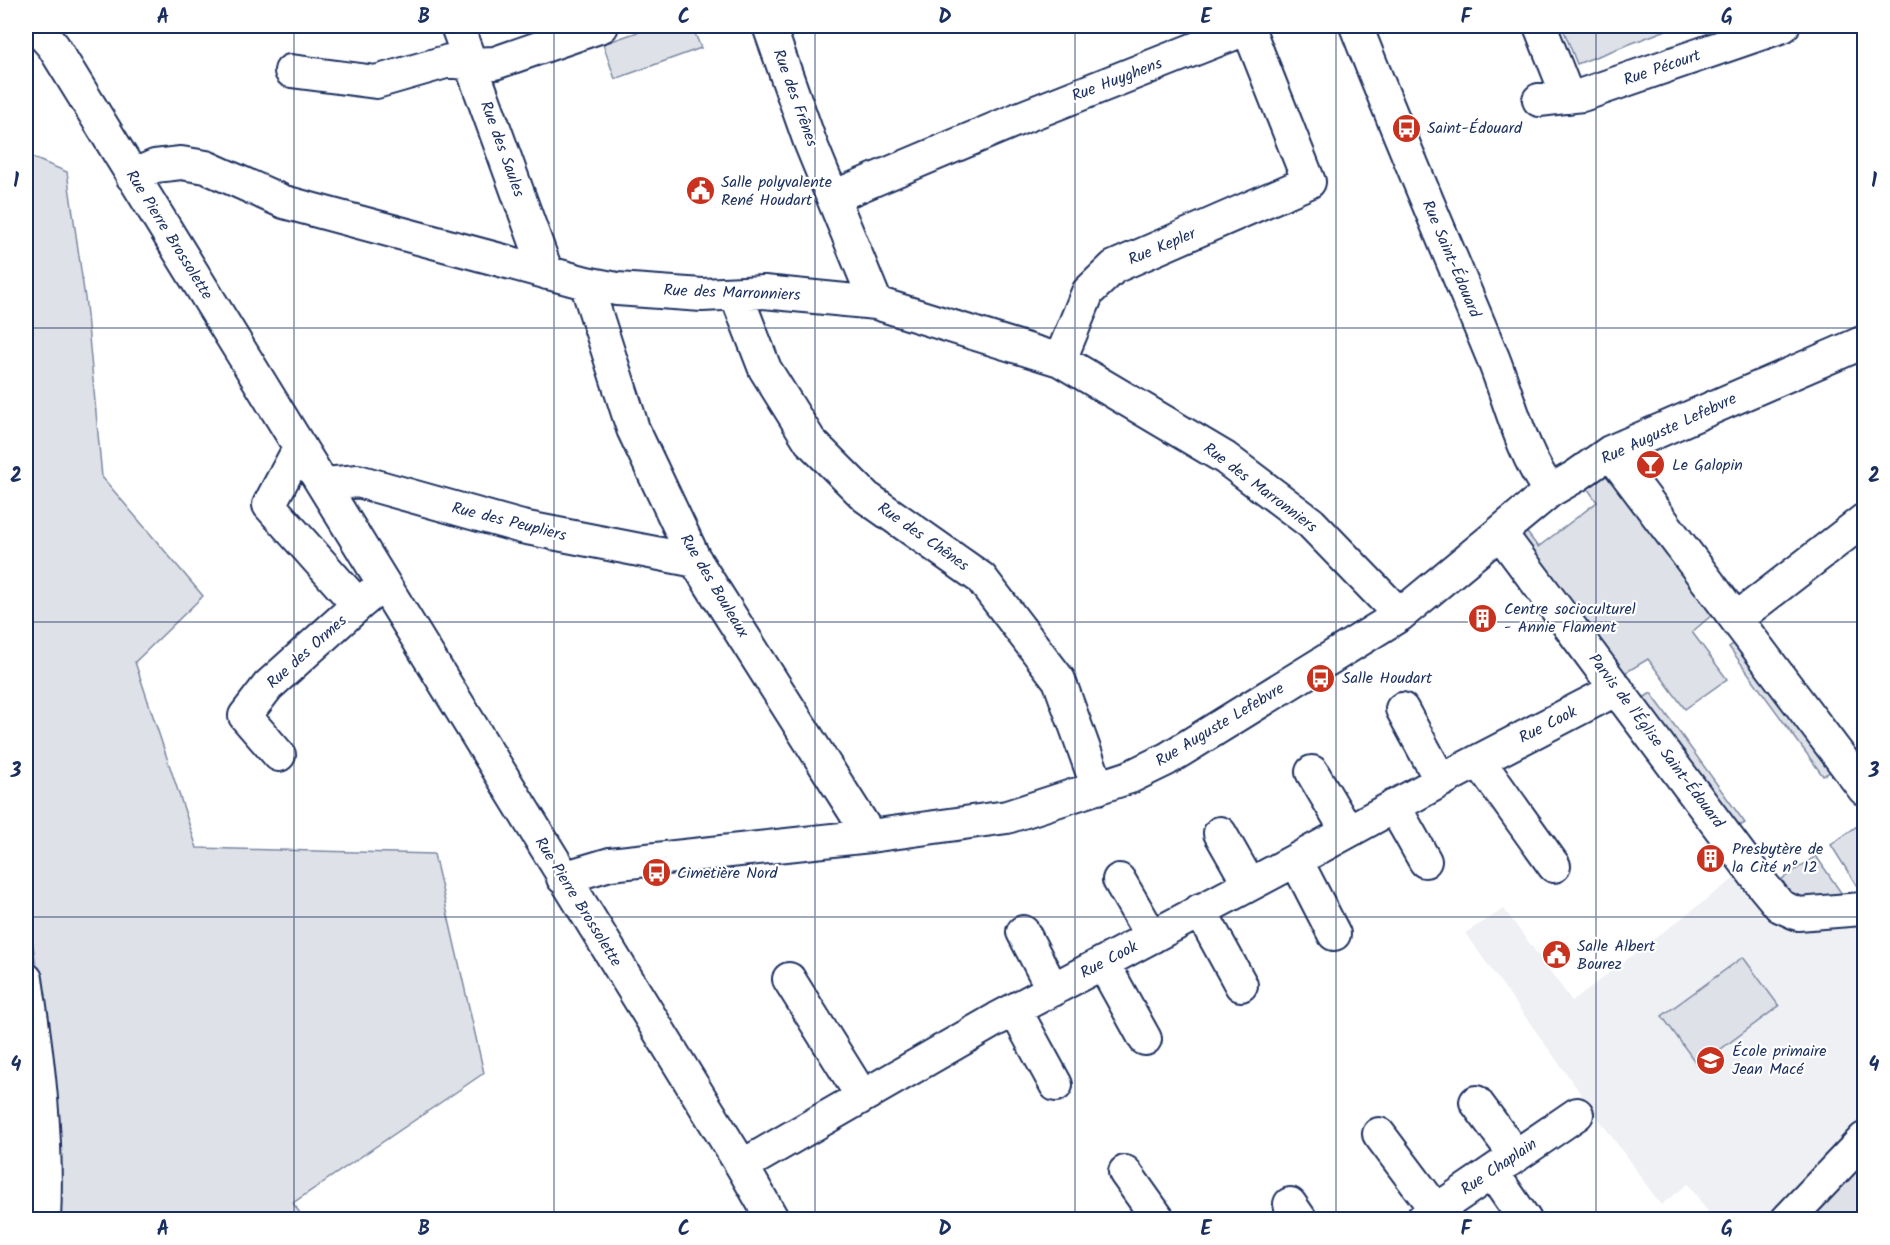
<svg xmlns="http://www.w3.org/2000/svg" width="1890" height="1245" viewBox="0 0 1890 1245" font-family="Kalam,sans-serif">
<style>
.built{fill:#eff0f4}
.green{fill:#dee1e7;stroke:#7c88a2;stroke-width:1.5}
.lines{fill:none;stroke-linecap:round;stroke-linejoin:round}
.minor-casing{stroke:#1b2f5e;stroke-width:36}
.minor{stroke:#fff;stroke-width:32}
.grid{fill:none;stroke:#1b2f5e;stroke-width:1.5;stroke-opacity:0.55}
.labels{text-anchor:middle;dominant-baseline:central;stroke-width:4.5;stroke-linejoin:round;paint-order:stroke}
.street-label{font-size:16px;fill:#1b2f5e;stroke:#fff}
.poi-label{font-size:16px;fill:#1b2f5e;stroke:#fff;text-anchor:start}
.neatline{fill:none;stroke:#1b2f5e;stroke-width:2}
.grid-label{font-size:20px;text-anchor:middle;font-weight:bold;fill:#1b2f5e}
</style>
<rect width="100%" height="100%" fill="#fff"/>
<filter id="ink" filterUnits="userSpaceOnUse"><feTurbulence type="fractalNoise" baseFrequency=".0167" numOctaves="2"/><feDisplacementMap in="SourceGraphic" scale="12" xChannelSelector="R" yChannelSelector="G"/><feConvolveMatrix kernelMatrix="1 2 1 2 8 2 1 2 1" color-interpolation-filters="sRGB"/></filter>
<g filter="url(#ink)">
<path class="built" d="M 1740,874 L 1777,926 L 1853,924 L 1864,939 L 1864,1120 L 1766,1219 L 1713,1219 L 1688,1184 L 1661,1205 L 1465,933 L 1504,909 L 1572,1001 Z"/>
<path class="green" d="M 655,26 L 692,26 L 701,48 L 615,79 L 603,44 Z
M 1562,26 L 1677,26 L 1577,64 Z
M 26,155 L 67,172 L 86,305 L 102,477 L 203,596 L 135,662 L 197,848 L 434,854 L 484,1073 L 293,1203 L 304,1219 L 54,1219 L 41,1001 L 26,896 Z
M 1615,467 L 1719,609 L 1692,632 L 1727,679 L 1685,709 L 1648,659 L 1620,676 L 1518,537 L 1525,530 L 1538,547 L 1597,502 L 1585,485 Z
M 1736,642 L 1830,772 L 1823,776 L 1729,647 Z
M 1651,693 L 1745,823 L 1738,827 L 1643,698 Z
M 1864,821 L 1864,880 L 1857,886 L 1831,845 Z
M 1816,856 L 1844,897 L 1798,901 L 1790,894 L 1782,879 Z
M 1743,957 L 1779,1006 L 1698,1066 L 1662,1016 Z
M 1864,1147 L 1864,1213 L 1856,1219 L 1796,1220 Z"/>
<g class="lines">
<defs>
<path id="minor" d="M 35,26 L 53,46 L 742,1166 L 773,1220
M 457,26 L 547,273
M 769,26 L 810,142 L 876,303
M 1356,26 C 1399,137 1447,247 1493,358 C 1510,401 1522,454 1550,491
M 1540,26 L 1568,97
M 291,71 L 376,82 L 449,61 L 470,64 L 495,63 L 602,26
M 1539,100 L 1582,95 L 1783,26
M 132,176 L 155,166 L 181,163 L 206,167 L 284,202 L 586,283 L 617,289 L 702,295 L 764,292 L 876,303 L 1060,360 L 1225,458 L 1311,523 L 1400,615
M 833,197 L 1023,117 L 1248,28 L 1309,182 L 1114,267 L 1088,292 L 1060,360
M 586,283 L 633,429 L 695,560 L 870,836
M 736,294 L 765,369 L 810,441 L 866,497 L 981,578 L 1059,680 L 1098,788
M 300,447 L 269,505 L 358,605 L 383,584
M 1610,452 L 1864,789
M 324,484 L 358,481 L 522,527 L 696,561
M 1500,533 L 1761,883 L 1780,906 L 1798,914 L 1862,909
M 1736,619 L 1864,520
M 1402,709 L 1441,781
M 279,755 L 245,716 L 268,686 L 358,605
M 1479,761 L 1554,866
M 1312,772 L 1347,831
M 1394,806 L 1425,861
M 1220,833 L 1249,884
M 1296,860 L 1334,934
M 563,878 L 610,864 L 870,836 L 1007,817 L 1130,777 L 1167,759 L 1400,615 L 1550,491 L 1576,476 L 1610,452 L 1864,342
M 1119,880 L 1152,937
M 1200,910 L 1241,985
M 1023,932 L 1053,990
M 1103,963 L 1145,1039
M 26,979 C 38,1059 48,1138 44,1220
M 789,979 L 862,1096
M 1015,1010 L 1056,1085
M 1476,1102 L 1516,1156
M 1379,1134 L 1436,1210
M 742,1166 L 997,1019 L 1296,860 L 1457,772 L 1617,689
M 1125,1172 L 1159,1220
M 1492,1172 L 1525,1220
M 1290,1204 L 1301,1220
M 1422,1220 L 1577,1114
M 1787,1220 L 1864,1139"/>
</defs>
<use href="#minor" class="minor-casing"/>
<use href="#minor" class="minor"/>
</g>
</g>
<path class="grid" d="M 294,26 L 294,1220M 554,26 L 554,1220M 815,26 L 815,1220M 1075,26 L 1075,1220M 1336,26 L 1336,1220M 1596,26 L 1596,1220M 26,328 L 1864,328M 26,622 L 1864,622M 26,917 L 1864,917"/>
<defs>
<symbol id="bus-disc" viewBox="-11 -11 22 22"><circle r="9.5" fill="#c8321e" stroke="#fff"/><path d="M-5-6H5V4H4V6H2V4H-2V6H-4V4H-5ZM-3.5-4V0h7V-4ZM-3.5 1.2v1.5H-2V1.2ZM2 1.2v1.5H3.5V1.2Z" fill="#fff"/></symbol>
<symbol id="civic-disc" viewBox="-11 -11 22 22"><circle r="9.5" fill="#c8321e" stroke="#fff"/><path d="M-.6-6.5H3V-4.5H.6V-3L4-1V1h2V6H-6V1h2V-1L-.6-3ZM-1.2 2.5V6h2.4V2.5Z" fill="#fff"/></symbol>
<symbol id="bar-disc" viewBox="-11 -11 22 22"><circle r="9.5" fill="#c8321e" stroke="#fff"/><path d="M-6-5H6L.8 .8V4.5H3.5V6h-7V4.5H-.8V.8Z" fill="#fff"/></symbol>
<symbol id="building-disc" viewBox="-11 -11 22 22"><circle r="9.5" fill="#c8321e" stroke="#fff"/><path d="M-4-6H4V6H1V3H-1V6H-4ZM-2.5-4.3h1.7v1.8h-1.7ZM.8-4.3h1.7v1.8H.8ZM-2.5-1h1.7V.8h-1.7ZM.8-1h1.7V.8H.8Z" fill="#fff"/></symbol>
<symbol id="school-disc" viewBox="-11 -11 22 22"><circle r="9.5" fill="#c8321e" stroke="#fff"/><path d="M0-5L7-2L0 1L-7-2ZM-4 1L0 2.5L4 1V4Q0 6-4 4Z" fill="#fff"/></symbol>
</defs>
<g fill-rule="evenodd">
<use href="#bus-disc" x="1390" y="112" width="33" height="33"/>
<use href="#civic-disc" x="684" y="174" width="33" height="33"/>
<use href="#bar-disc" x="1634" y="448" width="33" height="33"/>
<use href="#building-disc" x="1466" y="602" width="33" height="33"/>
<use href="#bus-disc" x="1304" y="662" width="33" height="33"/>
<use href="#building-disc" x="1694" y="842" width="33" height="33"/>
<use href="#bus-disc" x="640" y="856" width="33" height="33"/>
<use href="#civic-disc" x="1540" y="938" width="33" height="33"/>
<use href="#school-disc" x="1694" y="1044" width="33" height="33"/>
</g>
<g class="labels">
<g class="street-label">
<text transform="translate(1662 68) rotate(-19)">Rue Pécourt</text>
<text transform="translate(1117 80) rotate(-21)">Rue Huyghens</text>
<text transform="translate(795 98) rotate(70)">Rue des Frênes</text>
<text transform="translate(502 149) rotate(70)">Rue des Saules</text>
<text transform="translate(169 235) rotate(58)">Rue Pierre Brossolette</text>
<text transform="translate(1162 247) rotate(-23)">Rue Kepler</text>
<text transform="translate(1451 259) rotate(67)">Rue Saint-Édouard</text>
<text transform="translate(732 293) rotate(2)">Rue des Marronniers</text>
<text transform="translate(1669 429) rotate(-25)">Rue Auguste Lefebvre</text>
<text transform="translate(1260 488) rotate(37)">Rue des Marronniers</text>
<text transform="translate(509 522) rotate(14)">Rue des Peupliers</text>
<text transform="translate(923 537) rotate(35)">Rue des Chênes</text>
<text transform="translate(714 586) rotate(59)">Rue des Bouleaux</text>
<text transform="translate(307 652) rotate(-42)">Rue des Ormes</text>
<text transform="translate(1220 725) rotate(-31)">Rue Auguste Lefebvre</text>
<text transform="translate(1548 725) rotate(-27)">Rue Cook</text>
<text transform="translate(1656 741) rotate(53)">Parvis de l'Église Saint-Édouard</text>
<text transform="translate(578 902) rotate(58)">Rue Pierre Brossolette</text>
<text transform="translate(1109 960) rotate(-28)">Rue Cook</text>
<text transform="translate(1499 1167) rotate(-34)">Rue Chaplain</text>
</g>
<g class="poi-label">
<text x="1427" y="128">Saint-Édouard</text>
<text x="721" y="182">Salle polyvalente<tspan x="721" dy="18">René Houdart</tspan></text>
<text x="1672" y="465">Le Galopin</text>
<text x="1504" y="609">Centre socioculturel<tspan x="1504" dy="18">- Annie Flament</tspan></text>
<text x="1342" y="678">Salle Houdart</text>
<text x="1732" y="849">Presbytère de<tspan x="1732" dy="18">la Cité n° 12</tspan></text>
<text x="677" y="873">Cimetière Nord</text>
<text x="1577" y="946">Salle Albert<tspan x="1577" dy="18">Bourez</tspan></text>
<text x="1732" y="1051">École primaire<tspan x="1732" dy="18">Jean Macé</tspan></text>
</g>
</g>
<rect width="1890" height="1245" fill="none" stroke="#fff" stroke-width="66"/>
<rect x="33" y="33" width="1824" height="1179" class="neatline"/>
<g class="grid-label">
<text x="163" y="23">A</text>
<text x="424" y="23">B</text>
<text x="684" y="23">C</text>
<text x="945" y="23">D</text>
<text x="1206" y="23">E</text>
<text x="1466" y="23">F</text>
<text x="1727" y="23">G</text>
<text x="16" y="187">1</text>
<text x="1874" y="187">1</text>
<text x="16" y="482">2</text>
<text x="1874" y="482">2</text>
<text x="16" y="777">3</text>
<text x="1874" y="777">3</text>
<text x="16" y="1071">4</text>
<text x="1874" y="1071">4</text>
<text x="163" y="1235">A</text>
<text x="424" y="1235">B</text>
<text x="684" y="1235">C</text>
<text x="945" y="1235">D</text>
<text x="1206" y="1235">E</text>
<text x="1466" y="1235">F</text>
<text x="1727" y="1235">G</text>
</g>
</svg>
